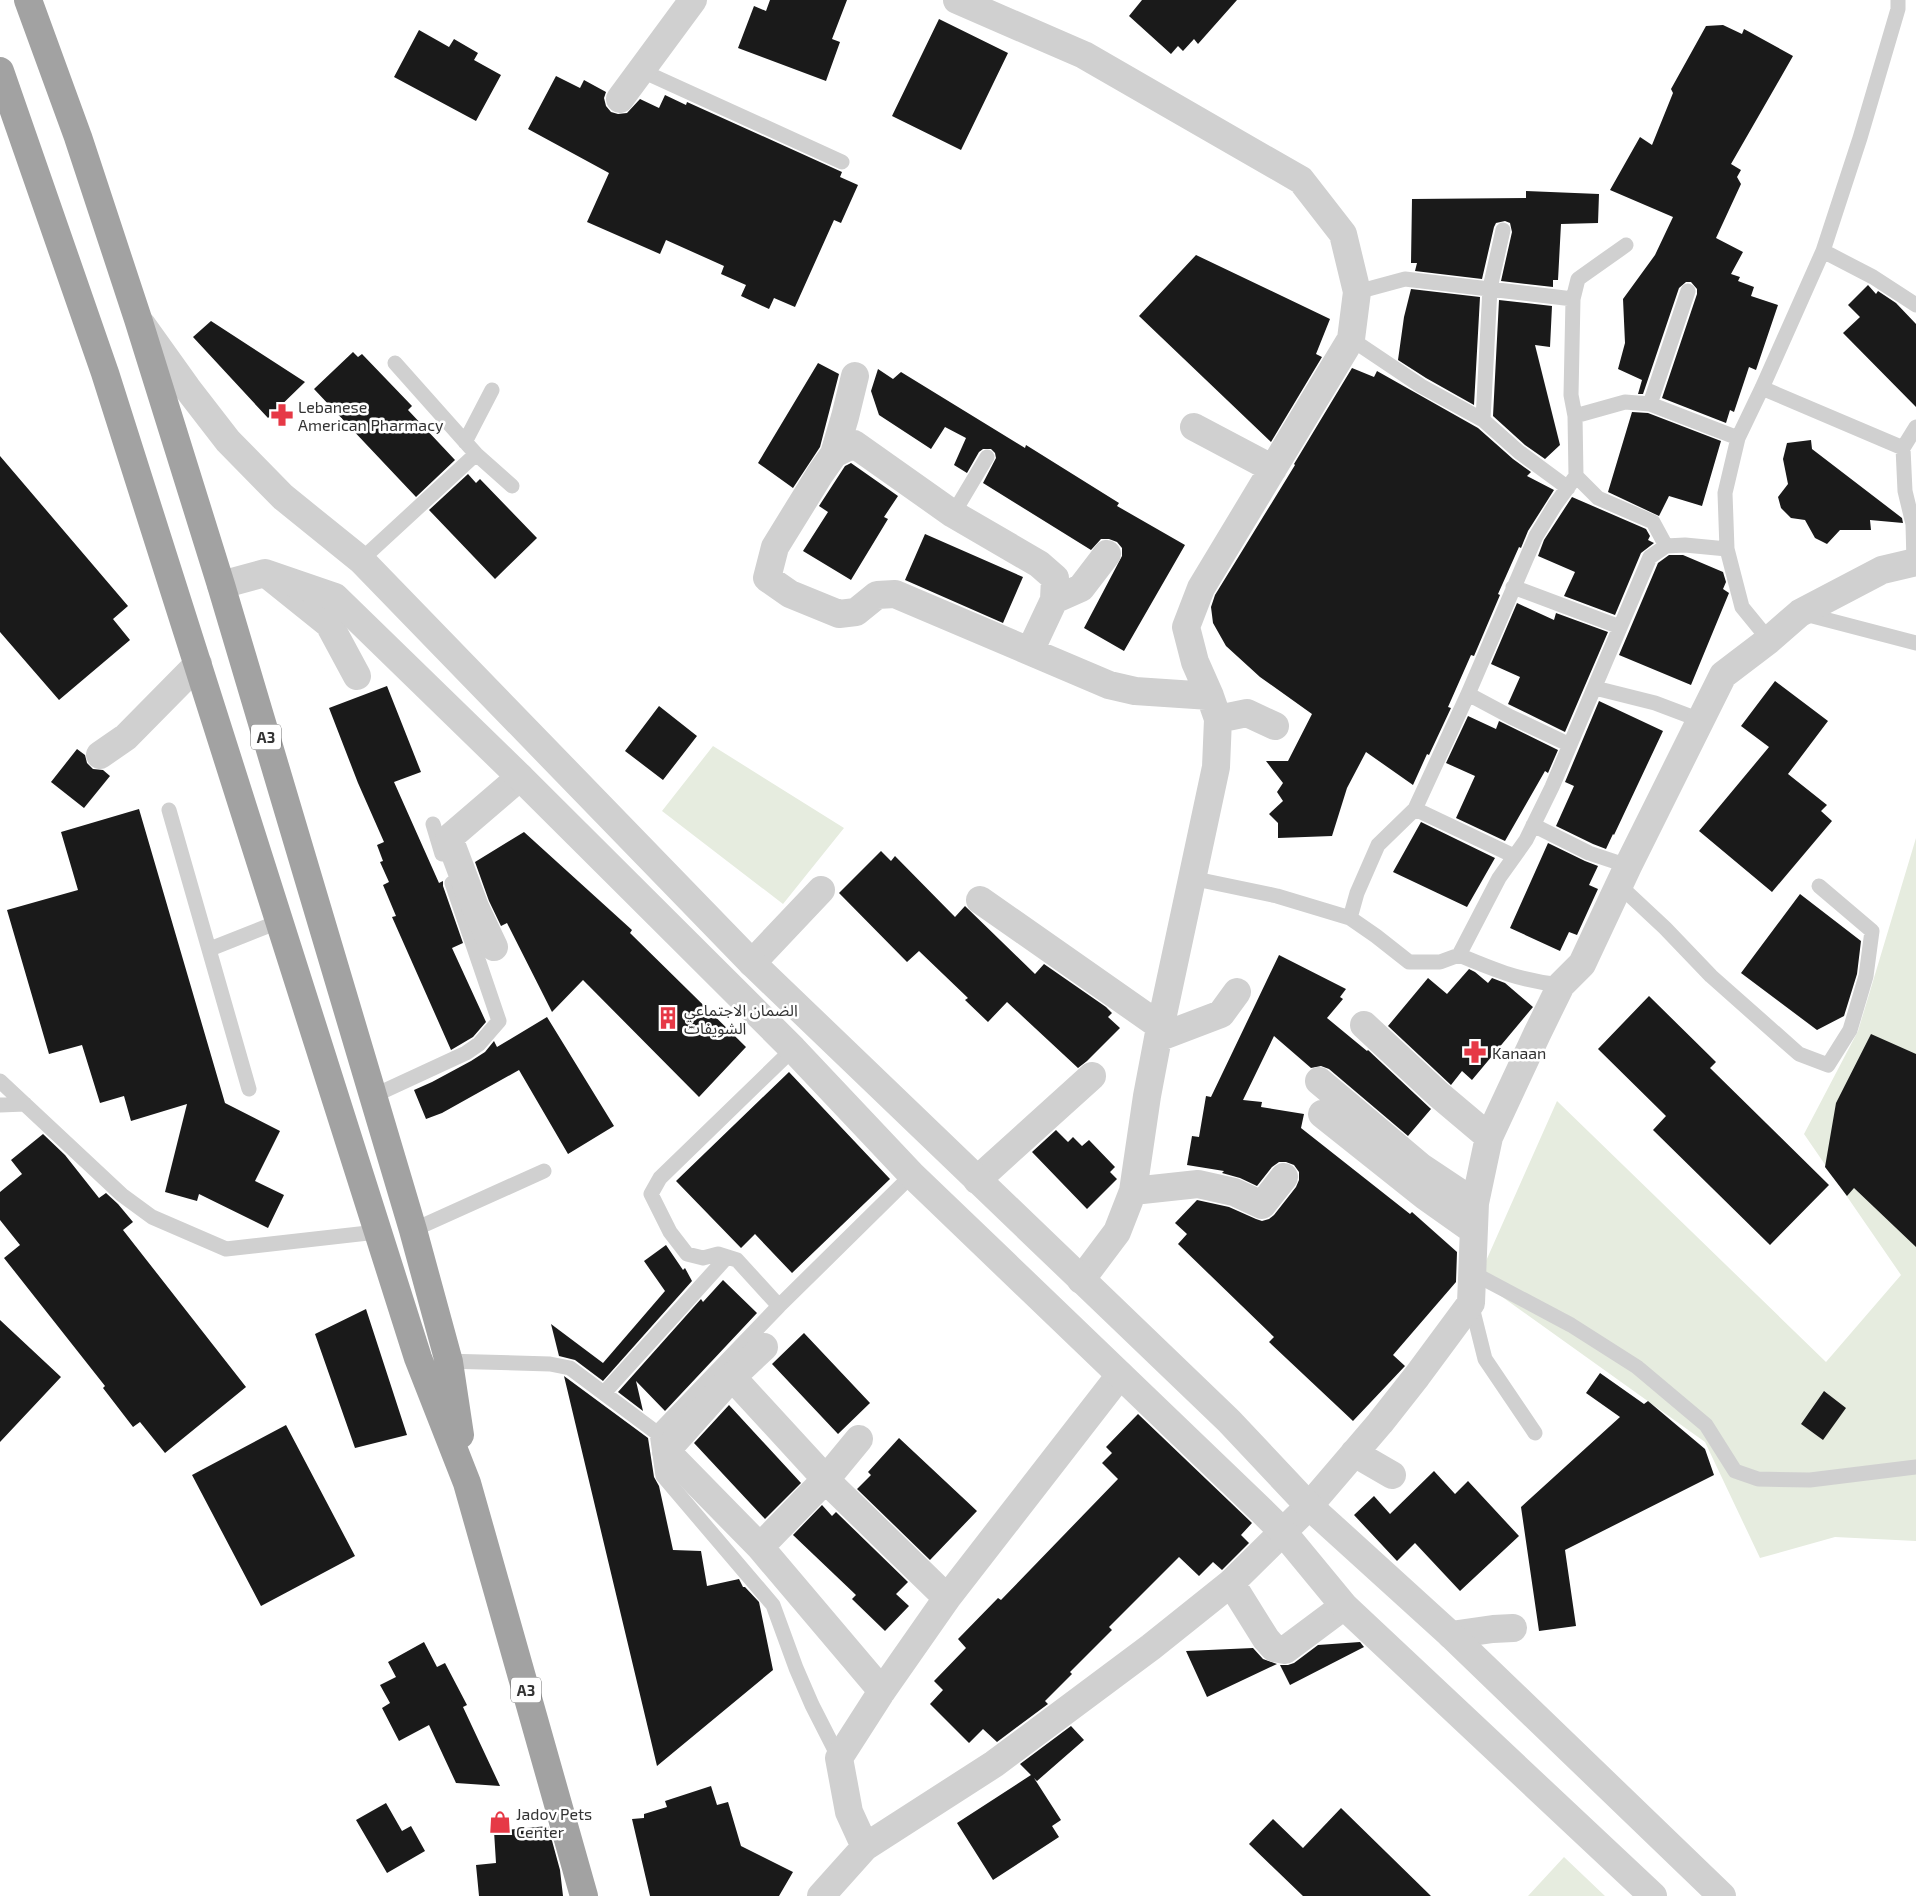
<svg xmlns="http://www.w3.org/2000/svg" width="1916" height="1896" viewBox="0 0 1916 1896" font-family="'Exo 2','Noto Sans Arabic',sans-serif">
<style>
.green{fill:#e6ecdf}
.building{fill:#1a1a1a}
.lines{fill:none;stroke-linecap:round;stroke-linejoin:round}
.service{stroke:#d0d0d0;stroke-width:15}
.minor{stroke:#d0d0d0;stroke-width:28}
.tertiary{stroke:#d0d0d0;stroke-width:28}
.trunk{stroke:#a2a2a2;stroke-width:28}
.labels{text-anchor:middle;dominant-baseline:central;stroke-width:5;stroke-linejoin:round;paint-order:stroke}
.shield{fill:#fff;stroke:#707070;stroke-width:1}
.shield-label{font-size:15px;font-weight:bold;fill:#333}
.poi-label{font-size:16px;fill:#333;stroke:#fff;text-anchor:start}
</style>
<rect width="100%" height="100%" fill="#fff"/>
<path class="green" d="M 713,746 L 844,828 L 783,904 L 662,811 Z
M 1916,838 L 1916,1541 L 1835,1537 L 1760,1558 L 1705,1442 L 1494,1291 L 1482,1270 L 1557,1101 L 1826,1362 L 1901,1275 L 1804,1134 L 1858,1031 Z
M 1564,1857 L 1605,1896 L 1528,1896 Z"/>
<path class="building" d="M 770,0 L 847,0 L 832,39 L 840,42 L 826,81 L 738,48 L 754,6 L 766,11 Z
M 1142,0 L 1237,0 L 1198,44 L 1194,39 L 1183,51 L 1178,46 L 1171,54 L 1129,16 Z
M 939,19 L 1008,53 L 961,150 L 892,116 Z
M 1723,25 L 1742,34 L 1744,29 L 1793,56 L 1731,164 L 1741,170 L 1737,177 L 1741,184 L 1716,238 L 1743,252 L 1731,274 L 1740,277 L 1738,281 L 1754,287 L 1751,296 L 1778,305 L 1756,370 L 1749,367 L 1734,412 L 1730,410 L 1726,423 L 1662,398 L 1697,294 L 1697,289 L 1691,282 L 1686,282 L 1679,288 L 1643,394 L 1638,394 L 1642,380 L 1618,369 L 1625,343 L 1623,299 L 1655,255 L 1673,217 L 1610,190 L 1640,137 L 1652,145 L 1673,93 L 1671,89 L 1706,26 Z
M 419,30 L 449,47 L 454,39 L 478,53 L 474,60 L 501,75 L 476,121 L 394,77 Z
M 556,76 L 580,88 L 584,80 L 606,92 L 604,98 L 606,106 L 611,112 L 618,114 L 627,113 L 640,99 L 659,108 L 665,95 L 686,105 L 687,102 L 842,172 L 840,177 L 858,185 L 841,223 L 834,220 L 795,307 L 774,298 L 769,309 L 741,296 L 746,285 L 721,274 L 724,266 L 666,240 L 660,254 L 587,222 L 609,173 L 528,129 Z
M 1526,191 L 1599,194 L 1598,223 L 1561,224 L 1558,280 L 1553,280 L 1553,287 L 1501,281 L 1512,232 L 1510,223 L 1505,221 L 1496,223 L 1494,227 L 1482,279 L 1415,271 L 1417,263 L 1411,263 L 1412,199 L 1526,198 Z
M 1196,255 L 1330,319 L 1316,354 L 1322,357 L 1271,442 L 1139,316 Z
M 1868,285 L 1876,294 L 1878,291 L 1896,303 L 1916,324 L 1916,407 L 1843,333 L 1860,317 L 1848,305 Z
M 1411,289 L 1480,297 L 1474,405 L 1426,378 L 1398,360 L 1404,317 Z
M 1499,300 L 1552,306 L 1550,347 L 1535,345 L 1560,445 L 1545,459 L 1525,445 L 1493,416 Z
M 211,321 L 305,382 L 268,418 L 193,337 Z
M 353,352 L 358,357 L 362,354 L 412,406 L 408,410 L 455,460 L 416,497 L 314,389 Z
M 818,363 L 839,374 L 820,447 L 793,488 L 758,463 Z
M 1352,368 L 1374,377 L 1377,371 L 1478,428 L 1513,459 L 1531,472 L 1527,476 L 1554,490 L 1528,531 L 1521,548 L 1519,547 L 1498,594 L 1500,595 L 1474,656 L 1471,655 L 1448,707 L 1451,708 L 1429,755 L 1427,754 L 1413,785 L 1366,752 L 1347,788 L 1332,836 L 1278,838 L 1278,823 L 1269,814 L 1283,801 L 1277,792 L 1283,783 L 1266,761 L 1288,761 L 1312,714 L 1260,677 L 1226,646 L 1213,623 L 1211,607 L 1215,595 L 1295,465 L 1294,464 Z
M 878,369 L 893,379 L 901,372 L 1025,448 L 1026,445 L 1119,503 L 1117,506 L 1185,545 L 1124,651 L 1084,628 L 1122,556 L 1122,548 L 1117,542 L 1109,539 L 1101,539 L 1091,550 L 983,483 L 996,458 L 995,453 L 991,449 L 983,449 L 979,452 L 967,473 L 954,465 L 966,438 L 945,427 L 931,449 L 879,415 L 871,391 Z
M 1632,412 L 1648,413 L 1721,441 L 1702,506 L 1669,496 L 1659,516 L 1608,492 Z
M 1811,440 L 1812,449 L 1902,518 L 1903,523 L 1870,520 L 1871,530 L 1840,530 L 1827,544 L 1815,538 L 1805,520 L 1791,518 L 1781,508 L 1778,497 L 1788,484 L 1783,459 L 1787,443 Z
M 0,456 L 128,606 L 113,619 L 130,640 L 59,700 L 0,632 Z
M 851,463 L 898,496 L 884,517 L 888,519 L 851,580 L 803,551 L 828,512 L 819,506 L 845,466 Z
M 468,474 L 476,483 L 480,479 L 537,538 L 495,579 L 429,510 Z
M 1572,497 L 1646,529 L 1650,536 L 1648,540 L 1654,543 L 1641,553 L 1615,615 L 1564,596 L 1575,572 L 1538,556 L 1544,540 Z
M 925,534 L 1023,577 L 1003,623 L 905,580 Z
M 1669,555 L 1683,555 L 1723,572 L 1726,582 L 1723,589 L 1729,593 L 1691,685 L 1619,655 L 1658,563 Z
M 1517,603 L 1554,620 L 1556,613 L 1608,632 L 1565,732 L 1508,704 L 1520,677 L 1491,664 Z
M 1775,681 L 1828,721 L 1788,774 L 1827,805 L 1821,811 L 1832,821 L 1772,892 L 1699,831 L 1769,747 L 1741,726 Z
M 387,686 L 421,772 L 394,782 L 439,883 L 443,881 L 443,886 L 463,943 L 452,948 L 486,1022 L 473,1037 L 451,1050 L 392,917 L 396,916 L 383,885 L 389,882 L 380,862 L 383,861 L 377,845 L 384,842 L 358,783 L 329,708 Z
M 1599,701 L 1663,731 L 1614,835 L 1613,834 L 1606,849 L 1593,844 L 1556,826 L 1574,786 L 1565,782 Z
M 659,706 L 697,736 L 663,780 L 625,751 Z
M 1468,716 L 1496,729 L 1499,721 L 1558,750 L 1548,773 L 1545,771 L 1505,841 L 1456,818 L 1475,776 L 1446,763 Z
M 77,749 L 85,755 L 87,763 L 93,769 L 103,770 L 110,776 L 84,808 L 51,782 Z
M 139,809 L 225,1103 L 280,1131 L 255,1181 L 284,1195 L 268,1228 L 199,1194 L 197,1201 L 165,1192 L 187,1104 L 131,1121 L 124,1096 L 100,1103 L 82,1045 L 49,1054 L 7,910 L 78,890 L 61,832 Z
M 1421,822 L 1495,858 L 1467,907 L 1393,872 Z
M 524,832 L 632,930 L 630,933 L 746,1047 L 699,1097 L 583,980 L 552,1012 L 507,923 L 501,926 L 489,901 L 475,862 Z
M 1548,843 L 1585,861 L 1598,866 L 1589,885 L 1598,889 L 1577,935 L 1569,932 L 1560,951 L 1510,928 Z
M 881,851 L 891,861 L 895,856 L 955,917 L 965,906 L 1035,974 L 1044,964 L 1106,1007 L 1112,1013 L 1108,1017 L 1120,1028 L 1087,1061 L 1078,1068 L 1007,1002 L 988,1022 L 965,1000 L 968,998 L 919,951 L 907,962 L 839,893 Z
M 1800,894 L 1861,941 L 1857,974 L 1844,1016 L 1817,1030 L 1741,973 Z
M 1279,955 L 1346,989 L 1340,997 L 1343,999 L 1327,1018 L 1367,1051 L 1368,1050 L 1431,1109 L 1408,1136 L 1329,1069 L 1321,1066 L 1311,1068 L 1274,1036 L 1243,1100 L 1262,1102 L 1261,1107 L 1304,1114 L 1301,1128 L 1410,1214 L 1412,1212 L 1457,1252 L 1456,1282 L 1393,1355 L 1405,1366 L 1353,1421 L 1269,1342 L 1274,1337 L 1178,1244 L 1187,1234 L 1175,1223 L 1197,1200 L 1229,1207 L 1256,1219 L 1262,1221 L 1269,1219 L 1274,1215 L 1296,1187 L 1299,1180 L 1299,1172 L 1294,1165 L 1286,1162 L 1279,1162 L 1272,1167 L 1257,1186 L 1240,1178 L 1222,1173 L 1224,1171 L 1187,1165 L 1192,1136 L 1199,1137 L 1206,1096 L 1211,1097 Z
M 1469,969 L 1475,972 L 1488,983 L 1492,978 L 1505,983 L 1533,1007 L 1472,1080 L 1462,1071 L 1451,1085 L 1388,1026 L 1428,978 L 1447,994 Z
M 1649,996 L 1716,1062 L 1710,1068 L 1829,1185 L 1770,1245 L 1653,1130 L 1666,1116 L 1598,1049 Z
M 547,1017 L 614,1126 L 568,1154 L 519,1070 L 442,1113 L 426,1119 L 414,1090 L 432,1082 L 471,1061 L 485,1052 L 494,1041 L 497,1047 Z
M 1871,1034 L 1916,1054 L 1916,1247 L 1854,1188 L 1847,1196 L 1825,1167 L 1836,1103 Z
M 789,1072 L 890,1179 L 792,1273 L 755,1234 L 741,1248 L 676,1181 Z
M 1056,1130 L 1068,1142 L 1073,1137 L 1082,1146 L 1089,1140 L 1115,1167 L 1110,1172 L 1117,1179 L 1087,1209 L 1032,1152 Z
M 43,1134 L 65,1155 L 99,1198 L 106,1193 L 118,1204 L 133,1222 L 123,1230 L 246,1387 L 165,1453 L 140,1422 L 133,1427 L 103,1388 L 105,1386 L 4,1258 L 20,1245 L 0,1220 L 0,1192 L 22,1174 L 11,1160 Z
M 666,1245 L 683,1270 L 685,1268 L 692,1281 L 603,1381 L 575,1360 L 559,1356 L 551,1324 L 603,1363 L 665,1291 L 644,1261 Z
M 723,1280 L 757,1313 L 665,1411 L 636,1381 L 643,1411 L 618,1392 L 701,1299 L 703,1302 Z
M 366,1309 L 407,1435 L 355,1448 L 315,1334 Z
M 0,1320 L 61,1377 L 0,1442 Z
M 804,1333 L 870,1403 L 838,1434 L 772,1364 Z
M 1600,1373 L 1644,1404 L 1648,1401 L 1705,1449 L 1714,1475 L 1565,1550 L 1576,1626 L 1539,1631 L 1521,1507 L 1620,1417 L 1586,1393 Z
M 564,1376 L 648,1438 L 654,1477 L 659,1486 L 673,1550 L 701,1551 L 707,1586 L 739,1579 L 743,1587 L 745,1587 L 759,1602 L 773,1670 L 657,1766 Z
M 1824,1391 L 1846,1408 L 1823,1440 L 1801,1424 Z
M 729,1405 L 801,1483 L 765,1519 L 694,1443 Z
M 1138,1414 L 1252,1523 L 1241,1535 L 1249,1543 L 1222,1570 L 1213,1562 L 1199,1576 L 1179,1557 L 1109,1627 L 1112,1630 L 1070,1672 L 1072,1674 L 1045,1701 L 1048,1704 L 997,1742 L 983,1729 L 969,1743 L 930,1704 L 943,1690 L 934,1681 L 966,1648 L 958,1639 L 998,1598 L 1001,1600 L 1118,1479 L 1102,1463 L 1112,1453 L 1106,1447 Z
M 286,1425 L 355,1556 L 261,1606 L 192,1475 Z
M 899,1438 L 977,1511 L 930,1560 L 857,1489 L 871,1475 L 868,1472 Z
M 1434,1471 L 1455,1494 L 1468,1481 L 1519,1536 L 1460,1591 L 1415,1543 L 1397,1561 L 1354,1515 L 1374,1496 L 1390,1514 Z
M 822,1505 L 832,1516 L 836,1512 L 908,1582 L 896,1594 L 909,1606 L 885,1631 L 852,1599 L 856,1595 L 793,1535 Z
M 424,1642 L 437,1667 L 445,1663 L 467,1705 L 463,1707 L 500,1786 L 456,1783 L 429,1725 L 399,1741 L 382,1708 L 390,1703 L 380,1685 L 396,1677 L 388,1662 Z
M 1360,1642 L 1364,1647 L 1290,1685 L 1280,1665 L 1288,1665 L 1294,1663 L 1318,1645 Z
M 1253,1648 L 1263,1659 L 1277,1664 L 1207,1697 L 1186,1651 Z
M 1071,1726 L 1084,1740 L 1037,1781 L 1034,1778 L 1061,1820 L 1052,1826 L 1059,1837 L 993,1880 L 957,1823 L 1031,1775 L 1020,1764 Z
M 711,1786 L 717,1805 L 728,1802 L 741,1846 L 793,1872 L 779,1896 L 650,1896 L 632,1819 L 644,1818 L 644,1814 L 667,1807 L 665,1801 Z
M 386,1803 L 402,1831 L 411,1826 L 425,1851 L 387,1873 L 356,1820 Z
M 1341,1808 L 1431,1896 L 1303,1896 L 1249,1844 L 1273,1819 L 1303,1848 Z
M 548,1826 L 560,1870 L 563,1896 L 479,1896 L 476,1865 L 496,1863 L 494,1831 Z"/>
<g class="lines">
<path class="service" d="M 640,70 L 842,162
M 1823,251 L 1873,277 L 1916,305
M 1357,292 L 1405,279 L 1573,299
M 1351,339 L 1421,386 L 1483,420 L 1519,452 L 1568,488
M 1762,388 L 1903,448
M 1650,404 L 1688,291
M 1575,416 L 1625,402 L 1650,404 L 1738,438
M 1483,420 L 1490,288 L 1503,230
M 465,442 L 492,390
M 476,454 L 512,486
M 1576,476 L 1598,498 L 1653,522 L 1666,546
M 953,514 L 987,457
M 361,560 L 476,454 L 395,363
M 1914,562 L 1913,524 L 1905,491 L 1903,448 L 1916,427
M 1513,587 L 1620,627
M 1801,613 L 1916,643
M 1769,640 L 1742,607 L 1727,549 L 1725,493 L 1738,438 L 1762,388 L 1823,251 L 1860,138 L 1898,9 L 1898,0
M 1595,688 L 1655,703 L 1700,720
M 1468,694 L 1511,717 L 1570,745
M 1415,809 L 1514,856
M 169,810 L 249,1089
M 433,824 L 442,854
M 1533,825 L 1589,853 L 1628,866
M 1191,878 L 1277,896 L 1350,918 L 1376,936 L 1409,962 L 1440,962 L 1459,955 L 1499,878 L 1526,840 L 1552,787 L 1650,557 L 1666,546 L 1685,545 L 1727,549
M 1620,886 L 1665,928 L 1711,976 L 1799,1054 L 1828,1065 L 1850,1030 L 1866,976 L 1872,931 L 1819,886
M 1350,918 L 1357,893 L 1378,845 L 1415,809 L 1468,694 L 1536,536 L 1555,505 L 1576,476 L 1575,416 L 1571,395 L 1573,299 L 1578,279 L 1626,245
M 210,949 L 278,922
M 1459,955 C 1495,970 1521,981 1561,985
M 0,1081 L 122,1195 L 152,1217 L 226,1249 L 377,1232
M 373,1096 L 466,1053 L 479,1044 L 499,1021 L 452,883
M 0,1105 L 25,1104
M 413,1230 L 544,1171
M 1473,1273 L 1571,1325 L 1637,1367 L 1706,1425 L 1735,1471 L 1758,1479 L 1810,1480 L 1916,1467
M 1471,1303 L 1485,1359 L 1535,1433
M 779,1306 L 737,1260 L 718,1254 L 703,1258 L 687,1254 L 670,1232 L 651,1194 L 660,1178 L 793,1049
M 444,1361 L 550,1364 L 570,1368 L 657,1433 L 663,1476 L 773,1605 L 796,1668 L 812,1705 L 839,1758
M 604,1393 L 727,1257
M 657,1433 L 779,1306 L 912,1175"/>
<path class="minor" d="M 957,0 L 1084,55 L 1301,180 L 1343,234 L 1357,292 L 1351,339 L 1201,588 L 1186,627 L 1195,662 L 1210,696 L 1218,719 L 1216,767 L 1158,1038 L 1147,1096 L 1133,1191 L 1117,1232 L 1081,1280
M 620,99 L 693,0
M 1194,427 L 1273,469
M 834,454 L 845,417 L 855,376
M 268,575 L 329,624 L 357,676
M 1054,600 L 1081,588 L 1107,554
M 1030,651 L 1054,600 L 1055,578 L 1039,564 L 953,514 L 854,444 L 834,454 L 820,474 L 775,547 L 767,578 L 790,594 L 839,614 L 856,612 L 877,595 L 895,594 L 1109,685 L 1135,691 L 1210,696
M 1218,719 L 1247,713 L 1275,726
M 100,755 L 126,737 L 198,664
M 980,900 L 1160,1026
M 494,947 L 475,907 L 449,838 L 520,777
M 752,963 L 821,890
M 1364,1025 L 1438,1094 L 1489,1137
M 1158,1038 L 1221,1014 L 1237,992
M 1319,1081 L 1421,1167 L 1475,1203
M 1322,1114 L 1425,1196 L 1473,1230
M 977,1180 L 1092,1076
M 1133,1191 L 1198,1184 L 1234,1192 L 1262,1205 L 1284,1177
M 732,1377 L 834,1488 L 947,1598
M 859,1439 L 826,1479 L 760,1547 L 882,1691
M 1354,1453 L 1392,1475
M 760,1547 L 666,1451 L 732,1377 L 764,1347
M 1231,1583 L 1266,1639 L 1274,1648 L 1285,1650 L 1344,1606
M 1451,1635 L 1493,1629 L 1513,1628
M 865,1847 L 849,1812 L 839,1758 L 882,1691 L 947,1598 L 1120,1375
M 821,1896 L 865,1847 L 994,1764 L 1151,1647 L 1231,1583 L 1309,1506 L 1380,1423 L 1417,1376 L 1471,1303 L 1475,1203 L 1489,1137 L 1537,1034 L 1561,985 L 1582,964 L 1628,866 L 1723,675 L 1769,640 L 1800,613 L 1882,570 L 1916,562"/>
<path class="tertiary" d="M 142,325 L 187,388 L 228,441 L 283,497 L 361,560 L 752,963 L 1229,1421 L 1309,1506 L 1451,1635 L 1722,1896
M 221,585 L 265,573 L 335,597 L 520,777 L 793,1049 L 912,1175 L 1264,1513 L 1283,1532 L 1344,1606 L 1653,1896"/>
<path class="trunk" d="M 28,0 L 78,137 L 138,319 L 221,585 L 413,1230 L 449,1362 L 460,1435
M 0,71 L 105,373 L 418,1358 L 467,1483 L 584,1896"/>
</g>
<defs>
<symbol id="pharmacy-bare" viewBox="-9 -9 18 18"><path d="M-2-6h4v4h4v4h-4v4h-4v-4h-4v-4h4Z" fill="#e63946" stroke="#fff" stroke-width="2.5" paint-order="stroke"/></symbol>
<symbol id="building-bare" viewBox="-9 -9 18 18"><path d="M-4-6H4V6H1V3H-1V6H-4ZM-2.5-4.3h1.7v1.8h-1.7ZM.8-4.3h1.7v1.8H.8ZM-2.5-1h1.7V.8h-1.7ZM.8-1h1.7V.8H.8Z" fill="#e63946" stroke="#fff" stroke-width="2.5" paint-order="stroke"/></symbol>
<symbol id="shop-bare" viewBox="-9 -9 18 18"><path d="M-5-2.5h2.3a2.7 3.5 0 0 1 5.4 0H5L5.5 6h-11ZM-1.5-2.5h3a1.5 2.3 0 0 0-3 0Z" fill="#e63946" stroke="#fff" stroke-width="2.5" paint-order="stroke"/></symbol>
</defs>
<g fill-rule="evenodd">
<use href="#pharmacy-bare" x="266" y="399" width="32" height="32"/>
<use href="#building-bare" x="652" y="1002" width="32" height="32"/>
<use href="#pharmacy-bare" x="1459" y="1036" width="32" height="32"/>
<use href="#shop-bare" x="484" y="1806" width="32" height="32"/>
</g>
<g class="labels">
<g class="shield">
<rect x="251" y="724.5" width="30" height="25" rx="4"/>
<rect x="511" y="1677.5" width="30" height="25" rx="4"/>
</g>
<g class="shield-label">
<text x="266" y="737">A3</text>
<text x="526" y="1690">A3</text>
</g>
<g class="poi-label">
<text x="298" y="406">Lebanese<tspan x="298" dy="18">American Pharmacy</tspan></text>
<text x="684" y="1009">الضمان الاجتماعي<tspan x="684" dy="18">الشويفات</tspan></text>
<text x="1492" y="1052">Kanaan</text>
<text x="516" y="1813">Jadov Pets<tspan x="516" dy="18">Center</tspan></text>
</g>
</g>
</svg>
